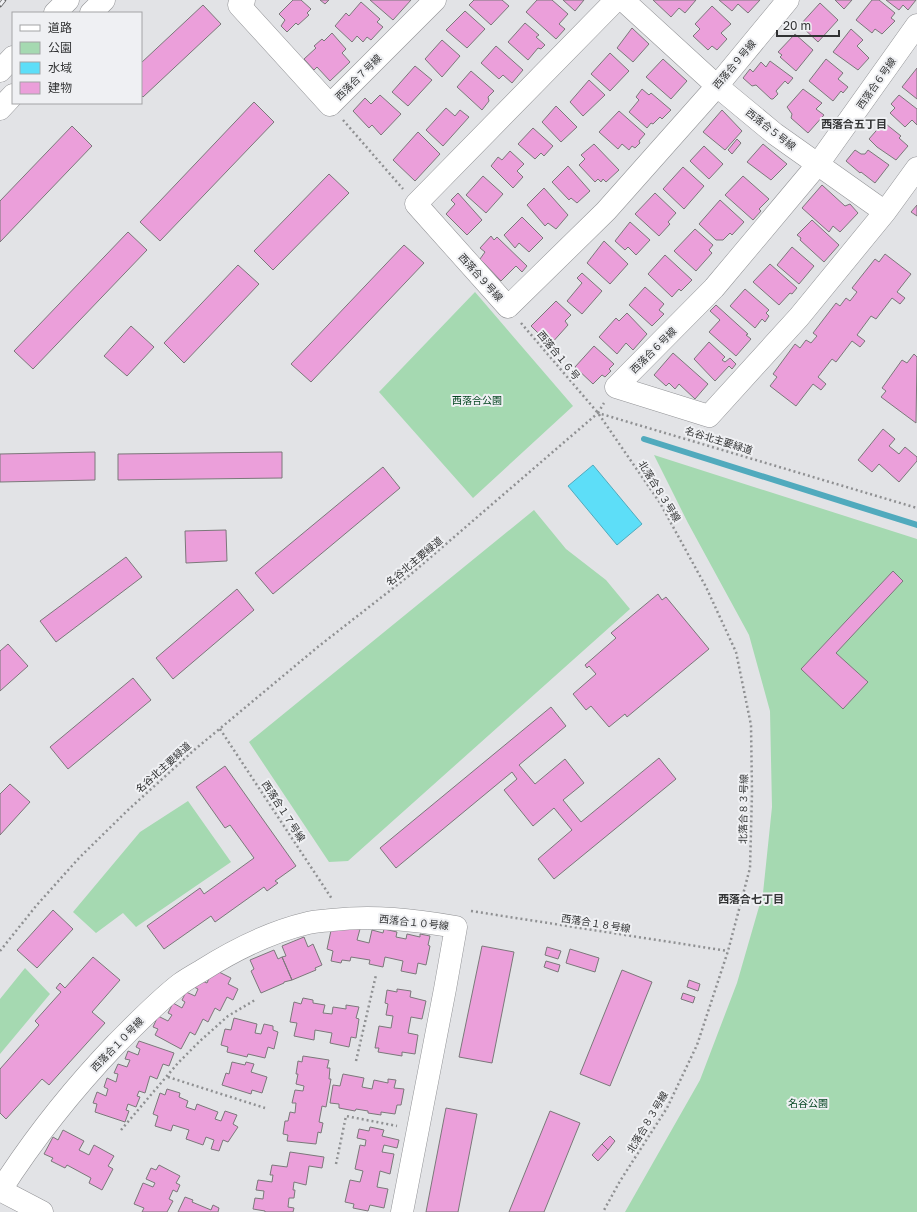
<svg xmlns="http://www.w3.org/2000/svg" width="917" height="1212" viewBox="0 0 917 1212" font-family="'Golos Text','Noto Sans JP',sans-serif">
<style>
.green{fill:#a5d9b1}
.water{fill:#5ddef8;stroke:#50aabd}
.lines{fill:none;stroke-linecap:round;stroke-linejoin:round}
.stream{stroke:#50aabd;stroke-width:6}
.building{fill:#eb9fda;stroke:#7b787a}
.minor-casing{stroke:#929396;stroke-width:23}
.tertiary-casing{stroke:#929396;stroke-width:23}
.path{stroke:#8f9092;stroke-width:2.5;stroke-dasharray:2 3;stroke-linecap:butt}
.minor{stroke:#fff;stroke-width:22}
.tertiary{stroke:#fff;stroke-width:22}
.rail-casing{stroke:#636465;stroke-width:4.5}
.rail{stroke:#eff0f3;stroke-width:3;stroke-dasharray:9;stroke-linecap:butt}
.labels{text-anchor:middle;dominant-baseline:central;stroke-width:4;stroke-linejoin:round;paint-order:stroke}
.street-label{font-size:10px;fill:#313233;stroke:#eff0f3}
.park-label{font-size:10px;fill:#00431e;stroke:#eff0f3}
.neighbourhood-label{font-size:11px;font-weight:bold;fill:#313233;stroke:#eff0f3}
</style>
<rect width="100%" height="100%" fill="#e2e3e6"/>
<path class="green" d="M 475,292 L 573,406 L 473,498 L 379,392 Z
M 654,455 L 917,539 L 917,1212 L 625,1212 L 700,1080 L 737,983 L 763,893 L 772,807 L 770,711 L 749,635 L 688,523 Z
M 534,510 L 566,549 L 606,580 L 630,609 L 348,861 L 329,862 L 249,742 Z
M 188,801 L 231,862 L 136,927 L 123,913 L 96,933 L 73,912 L 140,832 Z
M 25,968 L 50,994 L 0,1054 L 0,999 Z"/>
<path class="water" d="M 593,465 L 642,524 L 617,545 L 568,486 Z"/>
<g class="lines">
<path class="stream" d="M 644,439 L 917,525"/>
</g>
<path class="building" d="M 293,0 L 301,0 L 311,9 L 307,13 L 309,15 L 298,25 L 296,23 L 287,32 L 281,26 L 285,20 L 279,14 Z
M 320,0 L 329,0 L 325,4 Z
M 370,0 L 411,0 L 393,20 Z
M 474,0 L 502,0 L 509,6 L 491,25 L 469,5 Z
M 537,0 L 552,0 L 568,14 L 559,24 L 565,29 L 556,39 L 526,12 Z
M 563,0 L 584,0 L 575,11 Z
M 653,0 L 696,0 L 685,13 L 679,8 L 671,17 Z
M 719,0 L 760,0 L 748,13 L 738,4 L 732,11 Z
M 835,0 L 852,0 L 844,9 Z
M 872,0 L 879,0 L 895,13 L 891,18 L 895,21 L 882,34 L 875,29 L 872,33 L 856,20 Z
M 886,0 L 916,0 L 908,10 L 903,5 L 899,10 Z
M 361,2 L 380,19 L 377,22 L 383,27 L 371,40 L 367,37 L 363,42 L 357,36 L 352,42 L 335,26 L 346,13 L 349,16 Z
M 820,3 L 838,20 L 818,42 L 800,25 Z
M 203,5 L 221,24 L 143,97 L 141,95 L 141,63 Z
M 712,6 L 731,24 L 721,33 L 727,39 L 717,50 L 712,46 L 708,50 L 693,36 L 700,29 L 695,24 Z
M 465,11 L 485,29 L 467,48 L 446,30 Z
M 525,23 L 539,35 L 536,37 L 545,45 L 541,49 L 538,48 L 528,60 L 508,42 Z
M 632,28 L 649,44 L 633,62 L 617,48 Z
M 851,29 L 863,40 L 857,46 L 869,58 L 858,70 L 833,52 Z
M 332,33 L 346,49 L 342,53 L 350,62 L 330,81 L 317,67 L 314,70 L 304,59 L 316,48 L 314,46 L 322,39 L 324,41 Z
M 795,34 L 813,50 L 796,71 L 780,57 L 782,55 L 778,52 Z
M 442,40 L 460,56 L 442,77 L 425,59 Z
M 496,46 L 523,70 L 512,83 L 503,75 L 499,79 L 481,63 Z
M 610,53 L 629,71 L 610,91 L 591,74 Z
M 663,59 L 687,81 L 671,99 L 646,77 Z
M 826,59 L 843,73 L 838,79 L 848,87 L 843,93 L 841,91 L 833,101 L 809,81 Z
M 770,61 L 793,78 L 788,84 L 785,81 L 776,91 L 778,94 L 773,99 L 771,99 L 756,85 L 752,86 L 743,78 L 750,69 L 753,72 L 761,62 L 766,67 Z
M 415,66 L 432,80 L 408,106 L 392,92 Z
M 917,68 L 917,99 L 902,87 Z
M 471,71 L 494,91 L 488,97 L 489,101 L 482,110 L 457,87 Z
M 589,80 L 605,95 L 583,116 L 570,102 Z
M 642,89 L 649,95 L 651,93 L 671,110 L 662,119 L 660,117 L 653,124 L 651,123 L 647,128 L 629,112 L 639,100 L 636,97 Z
M 803,89 L 822,103 L 816,109 L 824,115 L 808,133 L 791,118 L 792,114 L 787,107 Z
M 380,95 L 401,114 L 381,135 L 372,125 L 369,128 L 353,111 L 365,98 L 371,104 Z
M 899,95 L 917,109 L 917,125 L 912,120 L 905,127 L 890,113 L 895,108 L 891,104 Z
M 254,102 L 274,122 L 160,241 L 140,222 Z
M 556,106 L 577,127 L 561,142 L 542,122 Z
M 446,108 L 455,116 L 460,110 L 469,117 L 443,146 L 426,130 Z
M 722,110 L 742,131 L 725,150 L 703,132 Z
M 619,111 L 645,134 L 639,141 L 640,143 L 635,148 L 632,146 L 629,150 L 622,144 L 618,149 L 599,132 Z
M 882,124 L 886,124 L 901,136 L 899,138 L 908,146 L 896,160 L 877,147 L 869,139 Z
M 72,126 L 92,146 L 0,242 L 0,201 Z
M 533,128 L 553,146 L 544,156 L 541,153 L 535,159 L 518,144 Z
M 418,132 L 440,154 L 415,181 L 393,160 Z
M 737,139 L 741,143 L 732,154 L 728,150 Z
M 594,144 L 619,170 L 606,182 L 603,179 L 601,182 L 598,179 L 595,182 L 579,165 L 585,159 L 581,155 Z
M 763,144 L 787,164 L 771,180 L 747,162 Z
M 704,146 L 723,164 L 709,179 L 690,161 Z
M 855,150 L 861,154 L 865,154 L 868,150 L 889,165 L 875,183 L 861,172 L 860,173 L 846,161 Z
M 510,151 L 524,164 L 517,171 L 523,177 L 513,188 L 491,166 L 498,157 L 502,160 Z
M 568,166 L 590,191 L 577,203 L 571,198 L 569,200 L 552,182 Z
M 683,167 L 704,186 L 684,209 L 663,189 Z
M 329,174 L 349,193 L 273,270 L 254,251 Z
M 483,176 L 503,194 L 486,213 L 466,195 Z
M 743,176 L 769,199 L 759,209 L 761,211 L 753,220 L 725,195 Z
M 822,185 L 845,206 L 850,204 L 858,213 L 840,232 L 833,226 L 829,232 L 802,208 Z
M 544,188 L 568,215 L 556,229 L 548,223 L 545,226 L 527,205 Z
M 458,193 L 482,220 L 467,235 L 446,214 L 455,204 L 451,200 Z
M 655,193 L 676,213 L 668,222 L 670,224 L 659,236 L 635,214 Z
M 720,200 L 744,222 L 732,235 L 730,233 L 723,240 L 716,240 L 699,224 Z
M 917,205 L 917,216 L 911,212 Z
M 522,217 L 543,238 L 529,252 L 519,243 L 515,248 L 504,235 Z
M 812,220 L 839,245 L 824,262 L 800,240 L 801,238 L 797,235 Z
M 630,222 L 650,240 L 636,255 L 628,247 L 625,250 L 615,241 Z
M 695,229 L 713,245 L 709,250 L 712,253 L 696,271 L 674,251 Z
M 128,232 L 147,250 L 33,369 L 14,351 Z
M 491,236 L 494,240 L 497,237 L 527,266 L 522,272 L 516,266 L 501,281 L 480,259 L 485,252 L 480,248 Z
M 604,241 L 628,264 L 610,284 L 587,263 Z
M 404,245 L 424,263 L 311,382 L 291,364 Z
M 792,247 L 814,266 L 799,284 L 777,265 Z
M 885,254 L 911,274 L 897,292 L 905,298 L 900,304 L 892,298 L 876,319 L 871,316 L 857,335 L 865,341 L 860,347 L 852,341 L 836,362 L 832,359 L 818,377 L 826,384 L 821,390 L 813,384 L 796,406 L 770,386 L 777,377 L 773,374 L 795,344 L 800,348 L 806,340 L 811,343 L 817,336 L 813,333 L 836,303 L 840,306 L 846,298 L 850,301 L 857,292 L 852,288 L 875,259 L 879,262 Z
M 665,255 L 692,280 L 681,291 L 679,289 L 672,297 L 648,274 Z
M 770,264 L 797,288 L 792,294 L 790,293 L 779,305 L 753,282 Z
M 238,265 L 259,284 L 184,363 L 164,343 Z
M 582,273 L 602,291 L 582,314 L 567,301 L 582,283 L 577,278 Z
M 645,287 L 664,304 L 659,310 L 664,314 L 652,326 L 629,305 Z
M 745,289 L 769,310 L 766,313 L 769,316 L 765,322 L 762,319 L 755,328 L 730,306 Z
M 556,301 L 571,315 L 565,321 L 568,325 L 550,345 L 531,326 Z
M 716,305 L 748,334 L 746,335 L 751,339 L 736,356 L 709,332 L 720,320 L 710,311 Z
M 627,313 L 647,334 L 633,350 L 626,343 L 617,354 L 599,337 L 616,318 L 619,321 Z
M 131,326 L 154,347 L 127,376 L 104,356 Z
M 709,342 L 725,357 L 722,360 L 725,362 L 730,358 L 736,364 L 732,369 L 729,366 L 715,381 L 694,359 Z
M 594,346 L 614,364 L 609,369 L 611,371 L 605,377 L 602,375 L 593,384 L 575,367 Z
M 673,353 L 708,384 L 695,399 L 679,384 L 675,389 L 669,383 L 666,386 L 654,375 Z
M 914,354 L 917,357 L 916,423 L 881,397 L 886,391 L 882,388 L 902,360 L 907,363 Z
M 883,429 L 895,439 L 889,446 L 899,454 L 905,447 L 917,457 L 917,461 L 899,482 L 879,464 L 872,472 L 858,460 Z
M 95,452 L 95,480 L 0,482 L 0,454 Z
M 282,452 L 282,478 L 118,480 L 118,454 Z
M 383,467 L 400,488 L 273,594 L 255,573 Z
M 226,530 L 227,561 L 186,563 L 185,531 Z
M 126,557 L 142,577 L 56,642 L 40,621 Z
M 893,571 L 903,581 L 836,653 L 868,682 L 843,709 L 801,669 Z
M 237,589 L 254,610 L 173,679 L 156,658 Z
M 658,594 L 662,600 L 666,597 L 709,649 L 627,717 L 625,714 L 609,727 L 591,706 L 586,710 L 573,694 L 596,674 L 589,666 L 587,668 L 585,665 L 616,638 L 611,633 Z
M 8,644 L 28,666 L 0,691 L 0,651 Z
M 133,678 L 151,700 L 68,769 L 50,747 Z
M 551,707 L 566,726 L 519,765 L 535,784 L 565,759 L 584,783 L 563,800 L 581,822 L 659,758 L 676,779 L 554,879 L 538,859 L 572,830 L 554,808 L 533,826 L 504,790 L 517,779 L 512,772 L 396,868 L 380,848 Z
M 225,766 L 296,866 L 275,881 L 278,883 L 267,891 L 264,887 L 215,922 L 211,916 L 164,949 L 147,926 L 200,888 L 204,894 L 254,858 L 230,825 L 225,828 L 196,787 Z
M 10,784 L 30,802 L 0,835 L 0,794 Z
M 53,910 L 73,929 L 37,968 L 17,950 Z
M 332,926 L 360,929 L 357,940 L 369,943 L 372,930 L 383,933 L 384,929 L 397,932 L 396,937 L 406,939 L 407,934 L 420,937 L 420,934 L 430,936 L 428,945 L 430,946 L 426,965 L 418,963 L 416,974 L 401,971 L 403,961 L 385,957 L 383,967 L 369,964 L 370,960 L 351,957 L 350,961 L 342,960 L 341,963 L 331,961 L 333,951 L 327,949 Z
M 304,937 L 308,947 L 313,944 L 322,965 L 315,968 L 316,970 L 292,980 L 282,957 L 286,956 L 282,946 Z
M 482,946 L 514,952 L 492,1063 L 459,1057 Z
M 547,947 L 561,951 L 558,959 L 545,955 Z
M 570,949 L 599,958 L 595,972 L 566,963 Z
M 274,950 L 278,959 L 282,957 L 292,980 L 284,982 L 284,983 L 261,993 L 251,971 L 254,969 L 250,960 Z
M 93,957 L 120,980 L 92,1012 L 105,1023 L 49,1085 L 42,1079 L 6,1119 L 0,1113 L 0,1069 L 39,1025 L 35,1021 L 61,992 L 56,988 L 60,983 L 65,988 Z
M 546,961 L 560,965 L 558,972 L 544,967 Z
M 211,968 L 231,978 L 228,984 L 238,989 L 233,1000 L 227,997 L 220,1011 L 215,1008 L 208,1022 L 203,1019 L 195,1035 L 190,1032 L 181,1049 L 155,1035 L 158,1029 L 153,1027 L 158,1016 L 168,1021 L 172,1015 L 168,1013 L 173,1003 L 182,1008 L 185,1002 L 182,1000 L 186,992 L 195,996 L 198,989 L 194,987 L 198,979 L 207,983 L 210,976 Z
M 622,970 L 652,982 L 610,1086 L 580,1074 Z
M 689,980 L 700,984 L 698,991 L 687,987 Z
M 397,989 L 411,991 L 410,997 L 426,1001 L 422,1019 L 411,1017 L 408,1033 L 418,1035 L 415,1054 L 402,1052 L 402,1056 L 378,1052 L 379,1048 L 375,1048 L 379,1026 L 391,1028 L 393,1016 L 386,1015 L 388,1004 L 385,1003 L 387,990 L 397,992 Z
M 683,993 L 695,997 L 693,1003 L 681,999 Z
M 303,998 L 313,1000 L 313,1003 L 325,1005 L 323,1013 L 332,1014 L 333,1007 L 346,1009 L 346,1005 L 359,1007 L 356,1018 L 359,1019 L 356,1038 L 351,1037 L 349,1047 L 330,1043 L 332,1033 L 315,1030 L 314,1040 L 294,1036 L 297,1023 L 290,1022 L 294,1002 L 301,1004 Z
M 234,1018 L 257,1024 L 255,1033 L 261,1034 L 264,1024 L 273,1026 L 273,1030 L 278,1032 L 274,1049 L 268,1047 L 265,1058 L 248,1054 L 247,1057 L 227,1052 L 228,1047 L 221,1045 L 225,1029 L 231,1030 Z
M 139,1041 L 174,1053 L 169,1066 L 163,1064 L 157,1079 L 150,1076 L 145,1093 L 139,1091 L 137,1096 L 140,1097 L 136,1107 L 128,1104 L 126,1110 L 129,1111 L 125,1122 L 95,1112 L 97,1104 L 93,1103 L 97,1092 L 106,1096 L 108,1089 L 104,1087 L 107,1078 L 116,1082 L 118,1074 L 114,1073 L 118,1064 L 127,1067 L 130,1060 L 125,1059 L 128,1051 L 138,1055 L 140,1049 L 136,1047 Z
M 303,1056 L 329,1060 L 327,1068 L 330,1068 L 329,1079 L 331,1079 L 326,1107 L 322,1106 L 319,1122 L 323,1123 L 321,1133 L 318,1132 L 316,1144 L 287,1141 L 288,1135 L 283,1134 L 285,1121 L 288,1121 L 290,1112 L 295,1113 L 296,1103 L 292,1103 L 295,1090 L 303,1091 L 304,1086 L 296,1084 L 298,1074 L 296,1074 L 298,1061 L 302,1062 Z
M 232,1062 L 245,1065 L 246,1062 L 254,1064 L 251,1072 L 267,1077 L 262,1093 L 252,1090 L 251,1094 L 222,1085 L 226,1073 L 229,1074 Z
M 343,1074 L 364,1078 L 362,1087 L 372,1089 L 374,1080 L 388,1083 L 388,1079 L 396,1080 L 394,1088 L 404,1089 L 401,1105 L 397,1105 L 395,1114 L 381,1112 L 381,1115 L 368,1113 L 368,1111 L 356,1109 L 355,1111 L 339,1108 L 339,1104 L 330,1103 L 333,1085 L 340,1086 Z
M 167,1089 L 180,1093 L 179,1097 L 188,1101 L 186,1107 L 195,1110 L 197,1104 L 218,1112 L 215,1119 L 221,1121 L 225,1111 L 237,1115 L 233,1124 L 238,1127 L 228,1142 L 223,1140 L 219,1151 L 211,1149 L 214,1140 L 206,1137 L 203,1145 L 186,1139 L 189,1130 L 173,1125 L 171,1131 L 155,1126 L 158,1116 L 153,1114 L 160,1093 L 165,1095 Z
M 446,1108 L 477,1114 L 458,1212 L 426,1212 Z
M 550,1111 L 580,1123 L 544,1212 L 509,1212 Z
M 370,1127 L 384,1130 L 382,1136 L 399,1140 L 397,1148 L 384,1145 L 382,1152 L 394,1154 L 390,1174 L 380,1171 L 377,1187 L 388,1189 L 384,1208 L 370,1205 L 368,1211 L 353,1208 L 354,1204 L 345,1202 L 350,1180 L 360,1182 L 363,1171 L 355,1169 L 360,1145 L 365,1146 L 366,1140 L 357,1138 L 359,1129 L 369,1131 Z
M 63,1130 L 84,1141 L 79,1150 L 89,1155 L 94,1145 L 114,1156 L 108,1166 L 113,1169 L 102,1190 L 89,1183 L 91,1178 L 67,1165 L 65,1168 L 51,1161 L 53,1158 L 44,1154 L 53,1137 L 58,1140 Z
M 610,1136 L 615,1141 L 608,1150 L 602,1144 Z
M 602,1144 L 608,1150 L 598,1161 L 592,1155 Z
M 290,1152 L 324,1157 L 322,1168 L 309,1166 L 306,1185 L 294,1182 L 293,1190 L 295,1190 L 294,1198 L 289,1198 L 288,1207 L 294,1208 L 293,1212 L 265,1212 L 265,1211 L 253,1209 L 255,1198 L 263,1199 L 264,1191 L 256,1190 L 258,1180 L 272,1182 L 273,1175 L 270,1175 L 272,1165 L 287,1167 Z
M 159,1165 L 180,1176 L 176,1183 L 180,1185 L 177,1192 L 173,1190 L 169,1199 L 173,1201 L 167,1212 L 142,1212 L 144,1208 L 134,1204 L 143,1183 L 153,1187 L 155,1183 L 146,1179 L 151,1168 L 156,1170 Z
M 185,1197 L 193,1200 L 192,1202 L 211,1210 L 213,1205 L 219,1208 L 218,1212 L 178,1212 Z"/>
<g class="lines">
<defs>
<path id="minor" d="M 244,0 L 239,5 L 330,105 L 435,0
M 616,0 L 416,204 L 508,307 L 606,211 L 717,86 L 788,0
M 623,0 L 717,86 L 775,134 L 885,212 L 917,168
M 885,212 L 799,317 L 709,416 L 616,387 L 714,288 L 818,164 L 917,25
M 0,1191 C 34,1138 73,1089 116,1044 C 137,1023 157,1002 180,984 C 187,979 194,975 201,971 C 234,950 270,932 308,923 C 316,921 324,921 332,920 C 374,915 414,920 456,927 L 445,989 L 402,1212"/>
<path id="tertiary" d="M 55,13 L 68,0
M 91,13 L 104,0
M 0,71 L 13,57
M 0,109 L 13,95
M 0,1190 L 42,1212"/>
</defs>
<use href="#minor" class="minor-casing"/>
<use href="#tertiary" class="tertiary-casing"/>
<path class="path" d="M 343,120 L 403,189
M 521,323 L 598,413 L 660,503 L 706,587 L 736,652 L 751,725 L 752,793 L 750,868 L 728,951 L 697,1045 L 667,1108 L 620,1181 L 603,1212
M 598,413 L 604,403
M 220,729 L 332,899
M 471,911 L 728,951
M 0,951 L 36,906 L 79,858 L 128,810 L 193,751 L 319,646 L 410,575 L 598,413 L 917,508
M 356,1061 L 376,975
M 168,1077 L 265,1108
M 121,1130 L 178,1063 L 200,1041 L 228,1016 L 255,1000
M 336,1164 L 346,1116 L 397,1126"/>
<use href="#minor" class="minor"/>
<use href="#tertiary" class="tertiary"/>
<defs>
<path id="rail" d="M 0,5 L 4,0"/>
</defs>
<use href="#rail" class="rail-casing"/>
<use href="#rail" class="rail"/>
</g>
<g class="labels">
<g class="street-label">
<text transform="translate(734 64) rotate(-50)">西落合９号線</text>
<text transform="translate(358 77) rotate(-45)">西落合７号線</text>
<text transform="translate(876 83) rotate(-55)">西落合６号線</text>
<text transform="translate(771 129) rotate(38)">西落合５号線</text>
<text transform="translate(481 277) rotate(48)">西落合９号線</text>
<text transform="translate(653 350) rotate(-45)">西落合６号線</text>
<text transform="translate(559 355) rotate(50)">西落合１６号</text>
<text transform="translate(719 440) rotate(17)">名谷北主要緑道</text>
<text transform="translate(660 491) rotate(58)">北落合８３号線</text>
<text transform="translate(414 561) rotate(-40)">名谷北主要緑道</text>
<text transform="translate(163 767) rotate(-42)">名谷北主要緑道</text>
<text transform="translate(743 809) rotate(-89)">北落合８３号線</text>
<text transform="translate(284 811) rotate(57)">西落合１７号線</text>
<text transform="translate(414 922) rotate(6)">西落合１０号線</text>
<text transform="translate(596 923) rotate(9)">西落合１８号線</text>
<text transform="translate(117 1044) rotate(-46)">西落合１０号線</text>
<text transform="translate(647 1122) rotate(-59)">北落合８３号線</text>
</g>
<g class="park-label">
<text x="477" y="400">西落合公園</text>
<text x="808" y="1103">名谷公園</text>
</g>
<g class="neighbourhood-label">
<text x="854" y="123">西落合五丁目</text>
<text x="751" y="898">西落合七丁目</text>
</g>
</g>
<rect x="12" y="12" width="130" height="92" fill="#eff0f3" stroke="#a3a4a6"/>
<rect x="20" y="25" width="20" height="6" fill="#ffffff" stroke="#a3a4a6"/>
<text x="48" y="32" font-size="12" fill="#313233">道路</text>
<rect x="20" y="42" width="20" height="12" fill="#a5d9b1" stroke="#a3a4a6"/>
<text x="48" y="52" font-size="12" fill="#313233">公園</text>
<rect x="20" y="62" width="20" height="12" fill="#5ddef8" stroke="#a3a4a6"/>
<text x="48" y="72" font-size="12" fill="#313233">水域</text>
<rect x="20" y="82" width="20" height="12" fill="#eb9fda" stroke="#a3a4a6"/>
<text x="48" y="92" font-size="12" fill="#313233">建物</text>
<path d="M777 30v6h62v-6" fill="none" stroke="#313233" stroke-width="2"/>
<text x="783" y="30" font-size="12" fill="#313233" stroke="#eff0f3" stroke-width="3" paint-order="stroke">20 m</text>
</svg>
